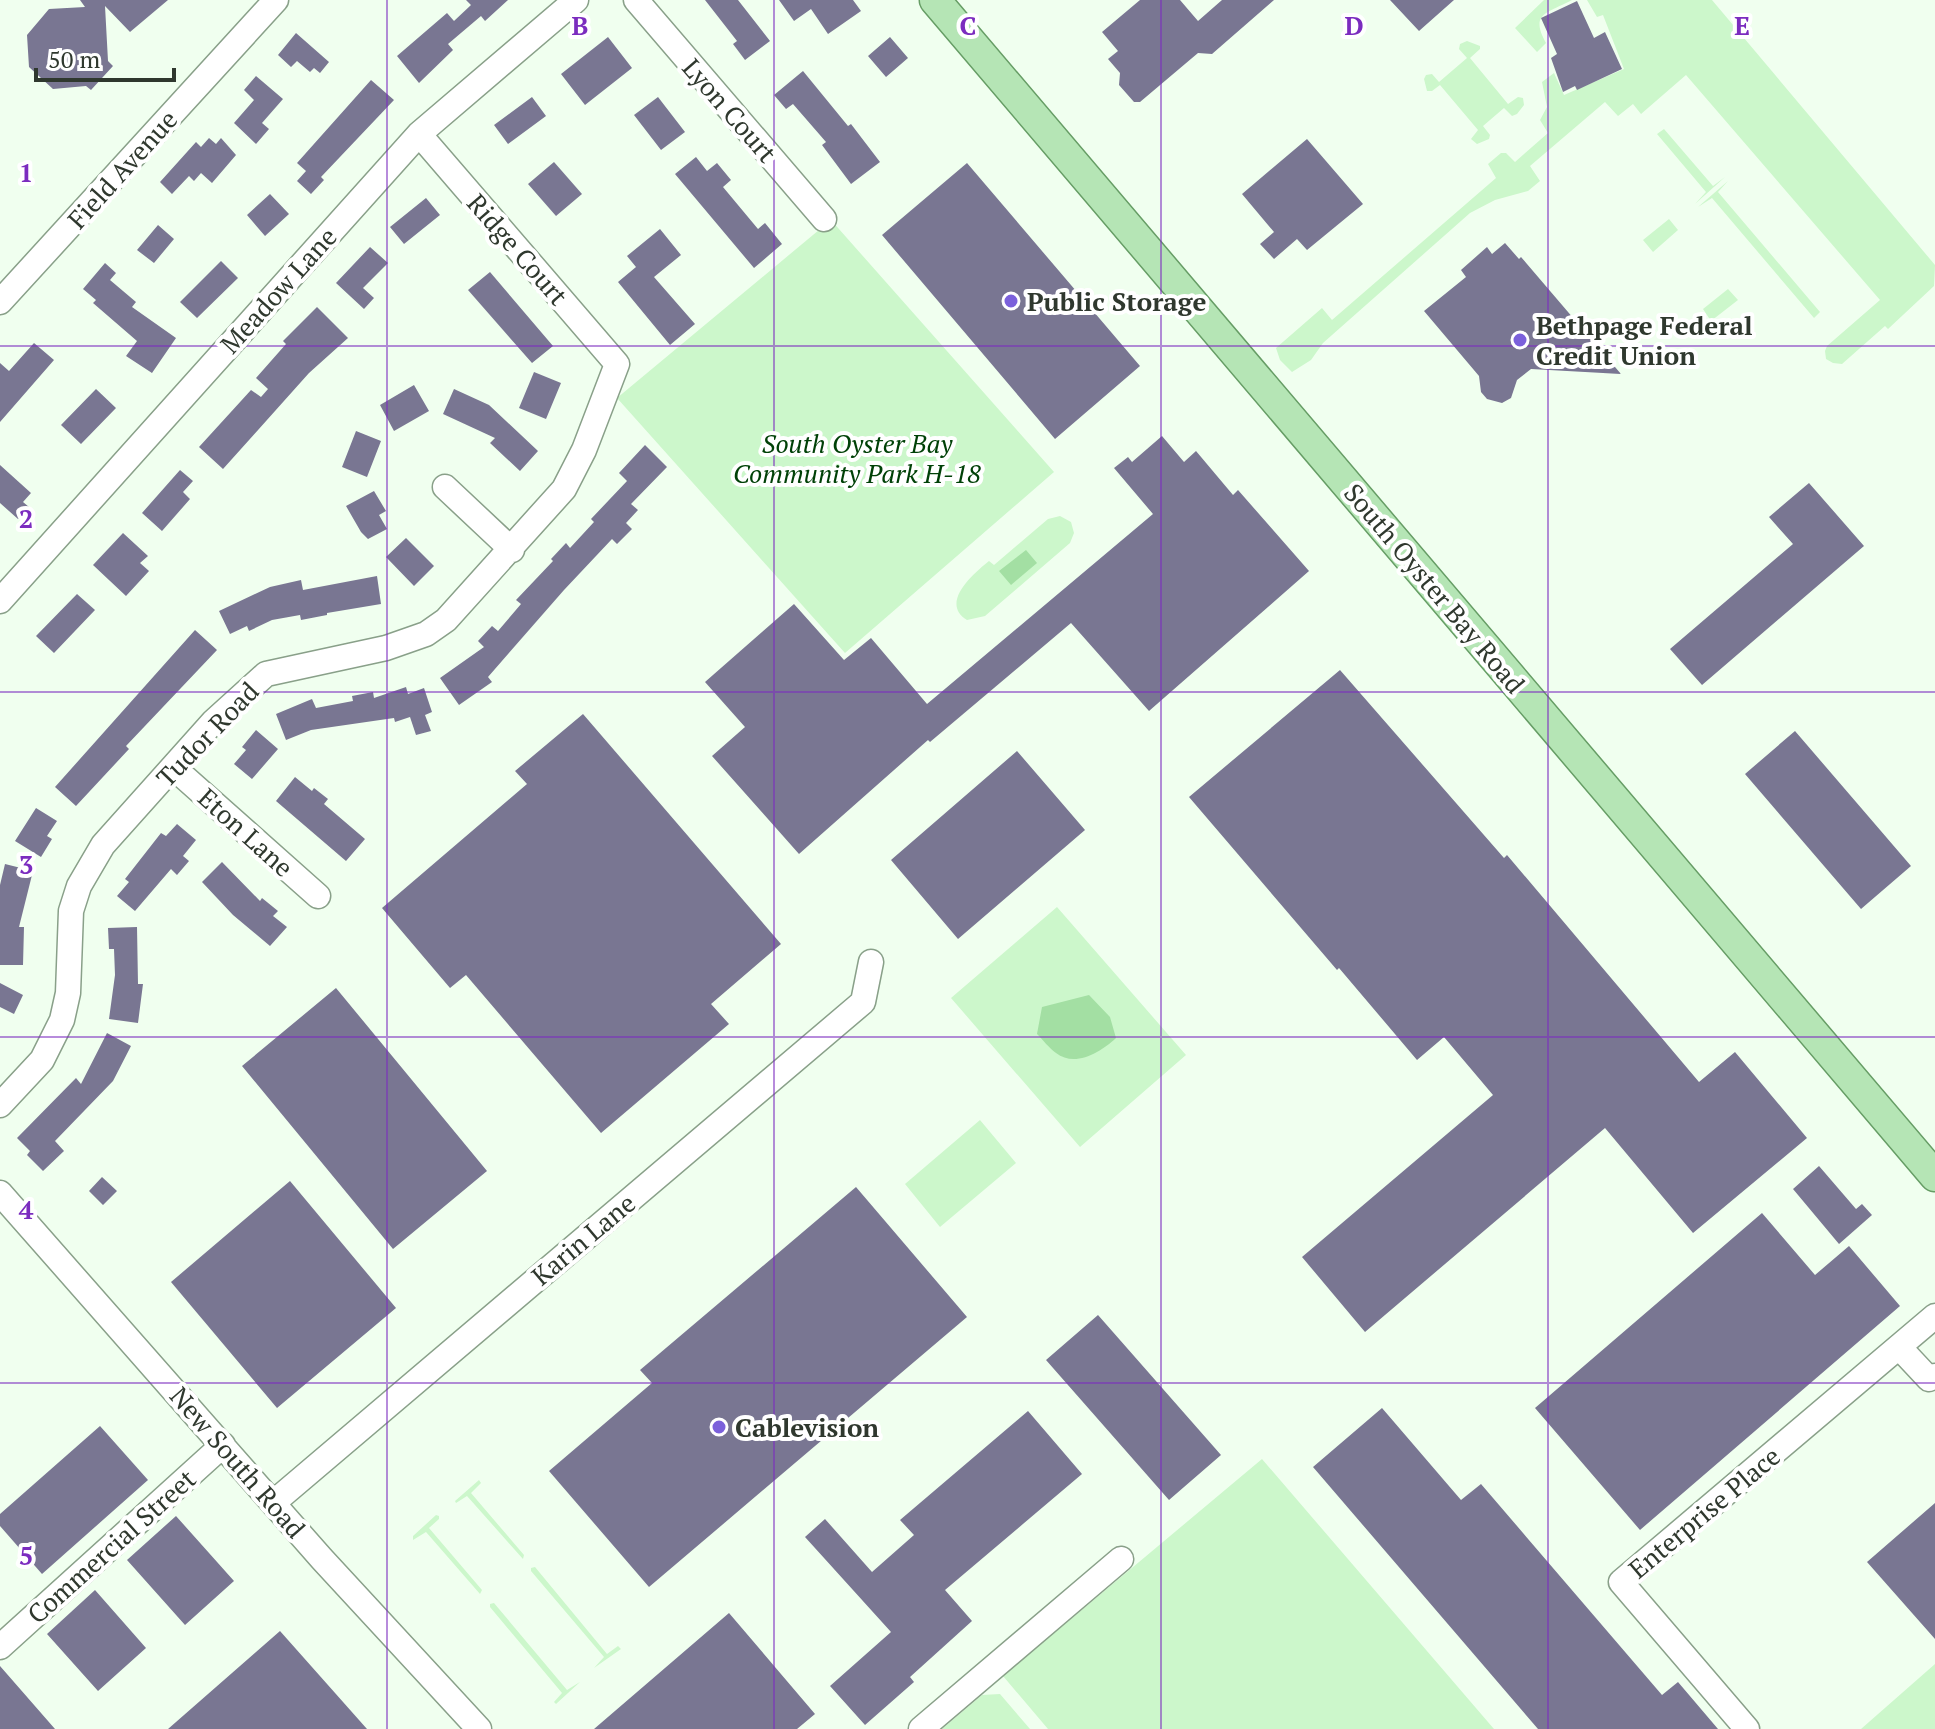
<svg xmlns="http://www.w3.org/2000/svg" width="1935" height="1729" viewBox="0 0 1935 1729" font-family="'PT Serif',serif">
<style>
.green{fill:#ccf7cb}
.water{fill:#a3dfa3}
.building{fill:#797692}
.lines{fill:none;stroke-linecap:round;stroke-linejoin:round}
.minor-casing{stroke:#89a089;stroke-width:27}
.major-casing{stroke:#669d65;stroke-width:33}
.minor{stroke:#fff;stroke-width:24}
.major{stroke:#b5e5b5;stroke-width:30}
.grid{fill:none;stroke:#7b2cbf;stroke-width:2;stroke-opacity:0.55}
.poi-dot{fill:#7b60db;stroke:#fff;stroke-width:3}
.labels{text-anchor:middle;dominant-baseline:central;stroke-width:8;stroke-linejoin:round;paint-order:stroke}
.street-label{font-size:26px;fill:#2f382e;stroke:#fff}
.poi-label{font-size:26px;font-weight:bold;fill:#2f382e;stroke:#fff;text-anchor:start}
.park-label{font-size:26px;font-style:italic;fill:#004107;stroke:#fff}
.grid-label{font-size:26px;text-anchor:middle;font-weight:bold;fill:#7b2cbf;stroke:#fff;stroke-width:8;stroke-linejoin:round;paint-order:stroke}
</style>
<rect width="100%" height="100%" fill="#f0ffef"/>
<path class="green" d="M 1544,0 L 1572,0 C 1548,13 1529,13 1546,43 L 1537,52 L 1515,28 Z
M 1587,0 L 1712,0 L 1935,265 L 1934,286 L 1888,329 L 1885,326 L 1842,364 L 1833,363 L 1826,359 L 1825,351 L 1827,346 L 1880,300 L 1686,75 L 1641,114 L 1633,104 L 1618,116 L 1605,102 L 1530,166 L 1540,181 L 1528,191 L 1495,200 L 1470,213 L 1323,343 L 1311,360 L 1292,372 L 1280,360 L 1276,348 L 1322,308 L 1332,320 L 1496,178 L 1488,164 L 1501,153 L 1506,153 L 1515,162 L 1548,133 L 1540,120 L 1547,107 L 1542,82 L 1554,73 L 1564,95 L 1624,69 L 1603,15 L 1597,17 Z
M 1467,41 L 1480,46 L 1480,49 L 1470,58 L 1508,104 L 1518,97 L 1523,98 L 1524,105 L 1517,114 L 1512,116 L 1504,108 L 1483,126 L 1490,135 L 1489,139 L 1477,144 L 1471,139 L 1478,130 L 1440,85 L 1432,91 L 1427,91 L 1424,79 L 1426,75 L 1432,74 L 1439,82 L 1467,58 L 1459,49 L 1460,44 Z
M 1664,129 L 1713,186 L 1725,177 L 1695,204 L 1706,192 L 1657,134 Z
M 1728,181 L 1718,192 L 1820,312 L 1814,318 L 1712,198 L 1698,207 Z
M 1669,219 L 1678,230 L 1653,252 L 1643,240 Z
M 831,220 L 1054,472 L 845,653 L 617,398 Z
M 1728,289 L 1738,300 L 1711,321 L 1703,309 Z
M 1060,516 L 1071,522 L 1074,533 L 1070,543 L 985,616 L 967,620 C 939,603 974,573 989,561 L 994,565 L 1048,519 Z
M 1057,907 L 1186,1055 L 1080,1147 L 951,998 Z
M 980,1120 L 1016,1163 L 940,1227 L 905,1184 Z
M 1262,1459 L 1494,1729 L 1048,1729 L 1003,1676 Z
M 479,1480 L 481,1483 L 471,1493 L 524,1555 L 523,1559 L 467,1496 L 456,1503 L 455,1501 Z
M 436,1515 L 439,1516 L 439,1519 L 429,1528 L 482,1590 L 480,1594 L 426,1532 L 413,1540 L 413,1536 Z
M 535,1567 L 607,1654 L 618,1646 L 621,1649 L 594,1668 L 604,1657 L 531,1571 L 531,1568 Z
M 494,1603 L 567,1690 L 580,1682 L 556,1704 L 554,1702 L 562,1693 L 490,1607 L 490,1604 Z
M 1935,1664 L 1935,1729 L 1861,1729 Z
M 1000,1694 L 1030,1729 L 942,1729 L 982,1695 Z"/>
<path class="water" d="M 1026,550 L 1037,563 L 1011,585 L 999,571 Z
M 1089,995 L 1110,1017 L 1116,1038 C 1101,1052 1075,1068 1056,1053 C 1049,1048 1043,1040 1037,1034 L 1042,1007 Z"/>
<path class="building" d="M 80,0 L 168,0 L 130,32 L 105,6 L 108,61 L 113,66 L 91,90 L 86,86 L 53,89 L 29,67 L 27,35 L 49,9 L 85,7 Z
M 466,0 L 508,0 L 485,21 L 481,16 L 448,44 L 453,50 L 419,83 L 397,56 L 447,13 L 454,21 L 471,5 Z
M 705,0 L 738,0 L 770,41 L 745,60 L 733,44 L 737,41 Z
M 779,0 L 853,0 L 861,11 L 828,34 L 811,9 L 794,21 Z
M 1140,0 L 1180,0 L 1198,21 L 1222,0 L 1274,0 L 1212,54 L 1198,53 L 1140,102 L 1134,102 L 1119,85 L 1120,73 L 1108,59 L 1118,51 L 1102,32 Z
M 1390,0 L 1454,0 L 1419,31 Z
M 1577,1 L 1594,38 L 1605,32 L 1622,69 L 1577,90 L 1575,86 L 1563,92 L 1551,58 L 1557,54 L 1541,18 Z
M 296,33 L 329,62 L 320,73 L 314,68 L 310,72 L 297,61 L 291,67 L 278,55 Z
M 608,37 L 632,68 L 585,105 L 561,74 Z
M 890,37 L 908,58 L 886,77 L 868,56 Z
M 803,71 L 848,126 L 851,124 L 880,162 L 851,184 L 822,145 L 826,142 L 793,104 L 786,109 L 774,95 Z
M 256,76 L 283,99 L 262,123 L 269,129 L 256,144 L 234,123 L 254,100 L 244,90 Z
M 371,80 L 394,100 L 321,177 L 324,180 L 311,194 L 297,181 L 306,171 L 297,163 Z
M 532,97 L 546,116 L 508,144 L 494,125 Z
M 658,97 L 685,132 L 661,150 L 634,115 Z
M 209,138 L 216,144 L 221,138 L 236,155 L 212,183 L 201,173 L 194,181 L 189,176 L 172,194 L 160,182 L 196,142 L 201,147 Z
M 1307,139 L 1363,204 L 1307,250 L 1297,239 L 1274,259 L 1260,244 L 1274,232 L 1242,194 Z
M 696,157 L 707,171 L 717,163 L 731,180 L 723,187 L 758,229 L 765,223 L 782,244 L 754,268 L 675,174 Z
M 554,162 L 582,194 L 556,216 L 528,184 Z
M 967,163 L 1140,366 L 1055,439 L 882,235 Z
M 270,194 L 289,214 L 265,236 L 247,215 Z
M 426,198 L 440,215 L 404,244 L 390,227 Z
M 158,225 L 174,239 L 154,263 L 137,250 Z
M 660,229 L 681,255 L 654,277 L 695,324 L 670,345 L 618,282 L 636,267 L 627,256 Z
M 1505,243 L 1519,259 L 1521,257 L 1621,374 L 1531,369 L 1517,380 L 1511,398 L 1502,403 L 1487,399 L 1481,392 L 1479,376 L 1424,311 L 1466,277 L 1461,270 L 1487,247 L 1492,254 Z
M 370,247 L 388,263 L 363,288 L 374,298 L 364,309 L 336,283 Z
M 221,261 L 238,278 L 197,318 L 180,302 Z
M 105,263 L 116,273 L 110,280 L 136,302 L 132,307 L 176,338 L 152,373 L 126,356 L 137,341 L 93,303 L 96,300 L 83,289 Z
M 490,272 L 553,346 L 532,363 L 468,290 Z
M 317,307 L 348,338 L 309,373 L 223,469 L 199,447 L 251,390 L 261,397 L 268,389 L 256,378 L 286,344 L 283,341 Z
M 34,343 L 54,360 L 0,422 L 0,363 L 9,371 Z
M 534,372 L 561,383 L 546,419 L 519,408 Z
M 414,385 L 429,411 L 394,431 L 380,405 Z
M 96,389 L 116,408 L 81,444 L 61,425 Z
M 454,389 L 489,405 L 538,451 L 520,471 L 490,443 L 495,438 L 443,414 Z
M 356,431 L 381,441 L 367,477 L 342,467 Z
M 1162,436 L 1184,462 L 1196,451 L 1233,495 L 1238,490 L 1309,571 L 1149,711 L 1071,623 L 930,742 L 928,740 L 799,854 L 712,756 L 745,727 L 705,682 L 794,604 L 844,660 L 871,638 L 927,704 L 1153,514 L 1114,468 L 1128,457 L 1132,462 Z
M 645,445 L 667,467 L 631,504 L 638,510 L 626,523 L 632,529 L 617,544 L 612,539 L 564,590 L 488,677 L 492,682 L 459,705 L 440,678 L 484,647 L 478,641 L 492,626 L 498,631 L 521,604 L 516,600 L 553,561 L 551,559 L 566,543 L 570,548 L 594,522 L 591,519 L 627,481 L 619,473 Z
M 0,465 L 31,493 L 23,502 L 29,507 L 18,519 L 0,503 Z
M 180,470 L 193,481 L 183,492 L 190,499 L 162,531 L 142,513 Z
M 1809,483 L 1864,546 L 1702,685 L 1670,649 L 1793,544 L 1769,517 Z
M 374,491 L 386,511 L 379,515 L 387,529 L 368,539 L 361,532 L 346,506 Z
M 123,533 L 148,556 L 140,563 L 149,571 L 126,596 L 93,565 Z
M 406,538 L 434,566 L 414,586 L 386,557 Z
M 377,576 L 381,604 L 327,613 L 327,615 L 301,620 L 300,615 L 272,620 L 249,631 L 247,626 L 230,634 L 219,611 L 270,587 L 301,580 L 303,590 Z
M 77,594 L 95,610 L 54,653 L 36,636 Z
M 195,630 L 217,650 L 126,746 L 129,749 L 76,806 L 55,787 Z
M 1340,670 L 1504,858 L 1507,855 L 1699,1082 L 1735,1052 L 1807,1138 L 1693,1233 L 1605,1128 L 1365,1332 L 1302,1257 L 1493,1095 L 1444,1037 L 1417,1060 L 1339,968 L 1337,970 L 1189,797 Z
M 406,687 L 408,694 L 424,688 L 432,712 L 425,715 L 431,731 L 416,735 L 410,717 L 395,722 L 394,718 L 311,730 L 286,740 L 276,714 L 312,699 L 316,708 L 353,701 L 352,696 L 373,692 L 374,698 Z
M 583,714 L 781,944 L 711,1004 L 729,1024 L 601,1133 L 466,975 L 450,988 L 382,908 L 527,784 L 515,771 Z
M 256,730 L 278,749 L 252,779 L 234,764 L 246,750 L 242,747 Z
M 1795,731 L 1911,866 L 1861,909 L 1745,774 Z
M 1017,751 L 1085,830 L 958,939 L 891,860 Z
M 295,777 L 312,791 L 314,788 L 328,799 L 324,804 L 365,839 L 346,861 L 276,801 Z
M 36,808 L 57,821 L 47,836 L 52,839 L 41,857 L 15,841 Z
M 177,824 L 196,840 L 183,856 L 189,861 L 177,875 L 171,869 L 135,911 L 117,896 L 129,882 L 125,879 L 161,833 L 166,836 Z
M 222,862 L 260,901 L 262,898 L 278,911 L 273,916 L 287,927 L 270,946 L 233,915 L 202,882 Z
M 5,864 L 33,871 L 19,927 L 24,927 L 23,965 L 0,965 L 0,885 Z
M 137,927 L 138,984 L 143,984 L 138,1023 L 109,1019 L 115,975 L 114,949 L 109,949 L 108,928 Z
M 0,983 L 23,995 L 14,1014 L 0,1007 Z
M 336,988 L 487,1171 L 393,1249 L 242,1066 Z
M 107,1033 L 131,1046 L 113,1081 L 55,1141 L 64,1151 L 43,1171 L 27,1155 L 30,1151 L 17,1138 L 76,1078 L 81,1084 Z
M 1819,1166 L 1856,1209 L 1862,1204 L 1872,1215 L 1839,1244 L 1793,1189 Z
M 102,1177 L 117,1191 L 103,1205 L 89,1191 Z
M 290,1181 L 396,1308 L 277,1408 L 171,1282 Z
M 856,1187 L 967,1317 L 649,1587 L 549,1471 L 652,1383 L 640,1370 Z
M 1762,1213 L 1815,1275 L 1849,1246 L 1900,1306 L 1640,1530 L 1535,1408 Z
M 1098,1315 L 1221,1455 L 1169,1500 L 1046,1360 Z
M 1382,1408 L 1461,1500 L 1481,1484 L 1662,1695 L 1678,1682 L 1718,1729 L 1538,1729 L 1313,1467 Z
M 1028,1411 L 1082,1474 L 945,1590 L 972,1621 L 910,1677 L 914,1682 L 865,1725 L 830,1686 L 891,1632 L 805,1537 L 825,1519 L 872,1572 L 914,1535 L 900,1520 Z
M 100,1426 L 148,1480 L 42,1574 L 0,1526 L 0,1514 Z
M 1935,1503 L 1935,1639 L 1867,1562 Z
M 176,1516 L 234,1581 L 185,1625 L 127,1560 Z
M 95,1590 L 146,1648 L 98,1691 L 47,1634 Z
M 729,1613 L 815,1714 L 797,1729 L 594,1729 Z
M 280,1631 L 367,1729 L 168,1729 Z
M 0,1666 L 55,1729 L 0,1729 Z"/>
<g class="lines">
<defs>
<path id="minor" d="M 636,0 L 824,219
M 0,302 L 276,0
M 445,487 L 512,550
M 0,601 L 419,134 L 576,0
M 174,768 L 318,896
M 0,1105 L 42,1060 L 62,1020 L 68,993 L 71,911 L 79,886 L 103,845 L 213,722 L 266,674 L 386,648 L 426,634 L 446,620 L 564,489 L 584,450 L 617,364 L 419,134
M 0,1193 L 322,1559 L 479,1729
M 1899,1347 L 1929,1379 L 1935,1376
M 273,1503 L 863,1002 L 871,962
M 0,1647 L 223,1445
M 921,1729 L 1121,1559
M 1747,1729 L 1621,1582 L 1935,1316"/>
<path id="major" d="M 935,0 L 1935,1176"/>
</defs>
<use href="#minor" class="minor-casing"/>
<use href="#major" class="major-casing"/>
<use href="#minor" class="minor"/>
<use href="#major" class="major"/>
</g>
<path class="grid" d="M 387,0 L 387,1729M 774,0 L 774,1729M 1161,0 L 1161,1729M 1548,0 L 1548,1729M 0,346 L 1935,346M 0,692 L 1935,692M 0,1037 L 1935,1037M 0,1383 L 1935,1383"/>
<g class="poi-dot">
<circle cx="1011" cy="301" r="8"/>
<circle cx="1520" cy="340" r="8"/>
<circle cx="719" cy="1427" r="8"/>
</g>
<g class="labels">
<g class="street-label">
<text transform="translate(730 110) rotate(49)">Lyon Court</text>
<text transform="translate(122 169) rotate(-48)">Field Avenue</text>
<text transform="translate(518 249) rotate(49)">Ridge Court</text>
<text transform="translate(278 290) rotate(-48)">Meadow Lane</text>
<text transform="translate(1435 588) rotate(50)">South Oyster Bay Road</text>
<text transform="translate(207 734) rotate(-46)">Tudor Road</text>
<text transform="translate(246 832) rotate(42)">Eton Lane</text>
<text transform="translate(583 1239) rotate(-40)">Karin Lane</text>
<text transform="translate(238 1462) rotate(49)">New South Road</text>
<text transform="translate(1704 1512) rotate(-40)">Enterprise Place</text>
<text transform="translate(111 1546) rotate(-42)">Commercial Street</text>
</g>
<g class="poi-label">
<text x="1027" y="301">Public Storage</text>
<text x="1536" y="325">Bethpage Federal<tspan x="1536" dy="30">Credit Union</tspan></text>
<text x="735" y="1427">Cablevision</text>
</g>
<g class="park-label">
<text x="857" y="443">South Oyster Bay<tspan x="857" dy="30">Community Park H-18</tspan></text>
</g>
</g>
<g class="grid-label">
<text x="580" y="35">B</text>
<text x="968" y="35">C</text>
<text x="1354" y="35">D</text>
<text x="1742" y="35">E</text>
<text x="26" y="182">1</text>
<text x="26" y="528">2</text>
<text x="26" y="874">3</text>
<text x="26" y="1219">4</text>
<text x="26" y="1565">5</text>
</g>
<path d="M36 68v12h138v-12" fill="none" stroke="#2f382e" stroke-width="4"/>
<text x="48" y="68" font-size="24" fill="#2f382e" stroke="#ffffff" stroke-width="6" paint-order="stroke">50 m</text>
</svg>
